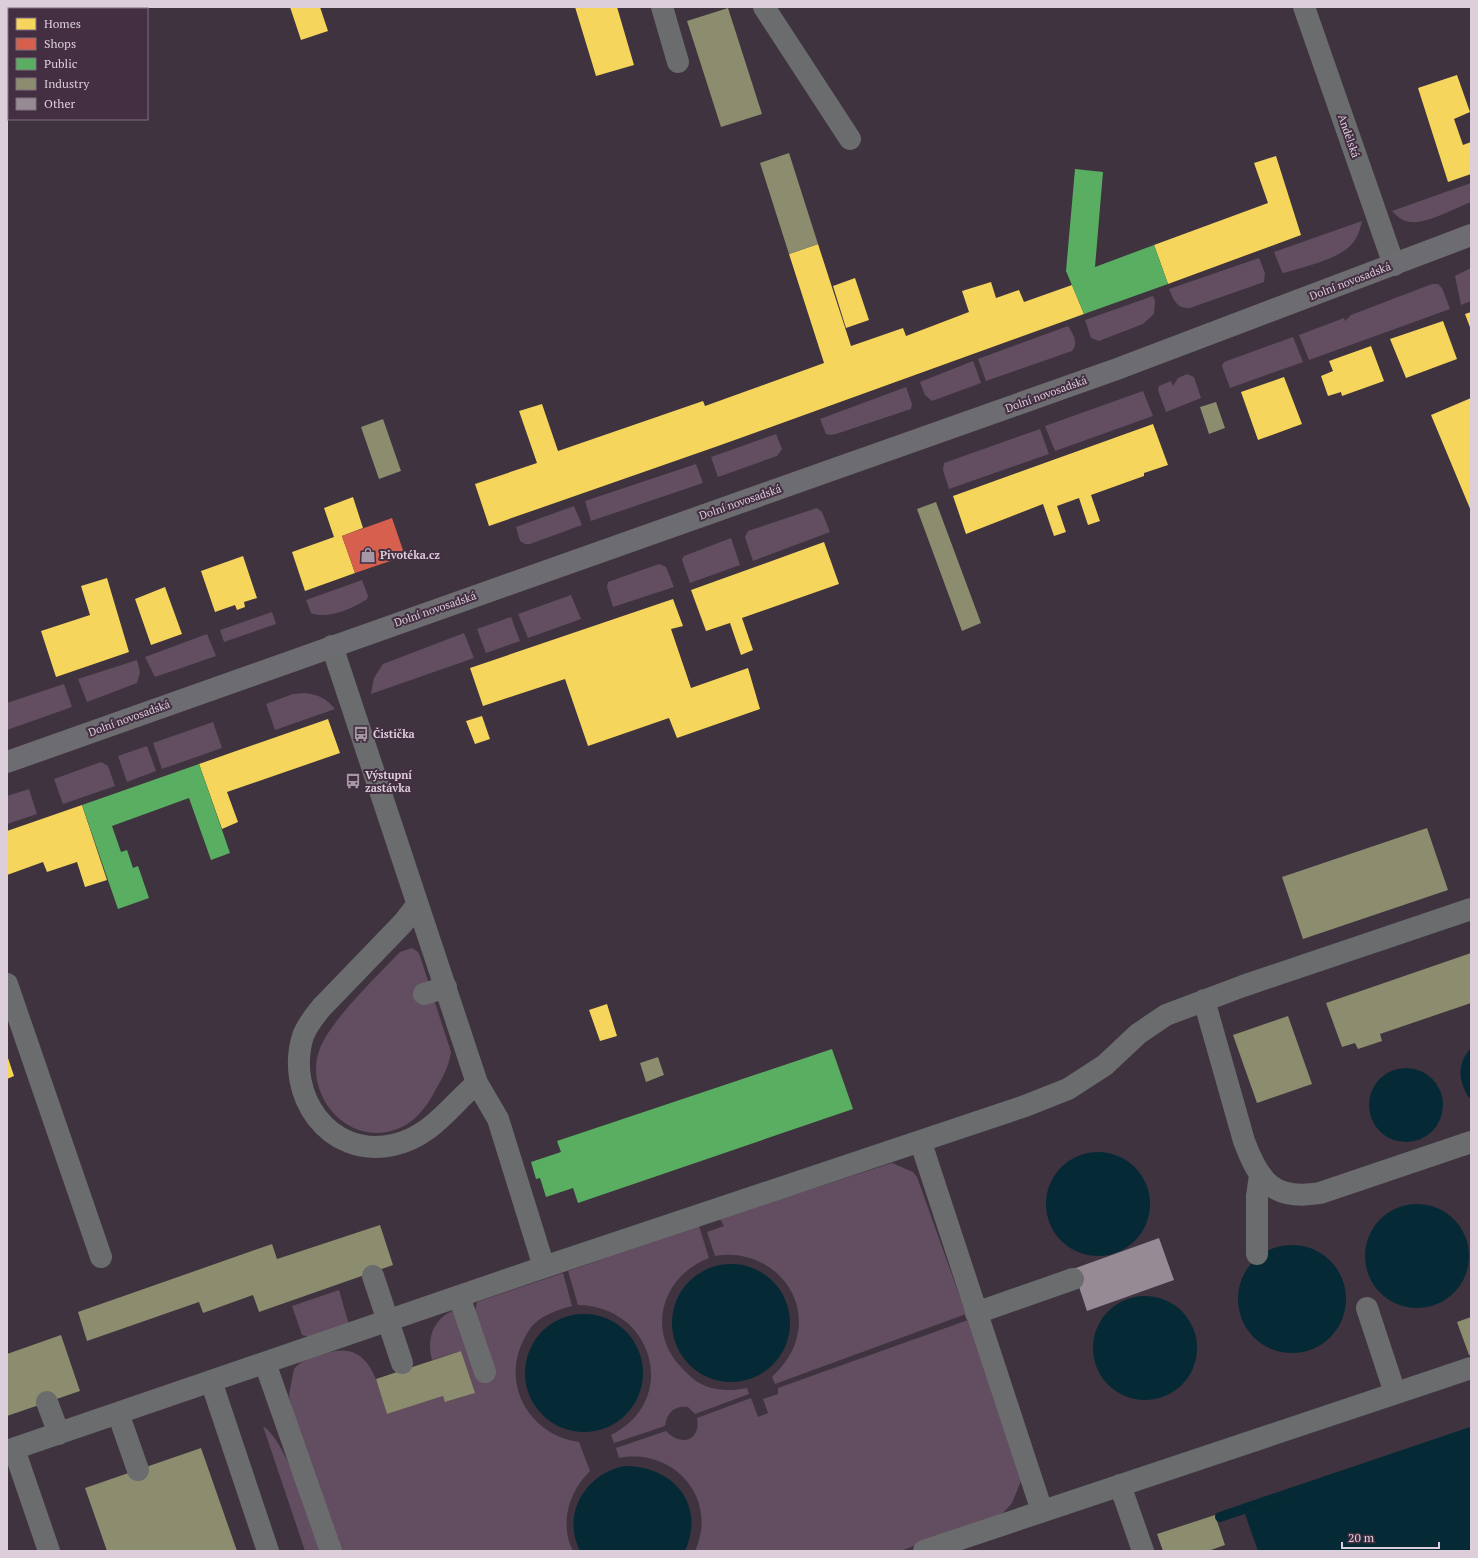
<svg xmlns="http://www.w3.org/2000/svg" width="1478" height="1558" viewBox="0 0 1478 1558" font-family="'PT Serif',serif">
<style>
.green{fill:#634e61}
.water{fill:#062a35}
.homes{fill:#f6d55c}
.shops{fill:#d6604d}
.public{fill:#5aae61}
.industry{fill:#8c8c6e}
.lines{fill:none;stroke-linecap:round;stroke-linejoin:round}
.stream{stroke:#062a35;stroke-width:10}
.building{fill:#968a95}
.minor{stroke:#6b6c6e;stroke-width:22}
.major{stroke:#6d6c70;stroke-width:22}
.labels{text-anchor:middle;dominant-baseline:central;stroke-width:4;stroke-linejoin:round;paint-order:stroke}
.street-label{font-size:11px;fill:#dccedb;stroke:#432e42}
.poi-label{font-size:11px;font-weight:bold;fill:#dccedb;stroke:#432e42;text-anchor:start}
</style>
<rect width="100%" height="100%" fill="#3e333e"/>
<path class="green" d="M 1471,183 L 1471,202 C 1455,208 1427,224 1411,222 C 1403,222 1397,216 1392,211 Z
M 1362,221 C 1360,230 1357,240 1350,246 C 1336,260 1303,267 1284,273 L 1282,272 L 1274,252 Z
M 1259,258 L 1265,273 L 1264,282 L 1190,308 C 1177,309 1174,301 1169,289 Z
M 1471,268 L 1471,301 L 1461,305 L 1455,276 Z
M 1432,284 L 1438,284 L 1442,288 L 1450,309 L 1309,360 L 1299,335 L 1344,318 L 1345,321 L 1351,315 Z
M 1153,296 L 1155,301 L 1154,314 L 1143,324 L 1099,341 L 1091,338 L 1085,320 Z
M 1068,326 C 1073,334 1079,343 1072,351 L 986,381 L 978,359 Z
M 1293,337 L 1303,362 L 1230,388 L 1222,366 L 1224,362 Z
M 973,361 L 981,383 L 932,401 L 925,395 L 920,382 Z
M 1187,374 L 1194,377 L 1201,398 L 1166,412 L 1158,390 L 1159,386 L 1171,381 L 1173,386 L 1178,378 Z
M 906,387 L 912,404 L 911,409 L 836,434 L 830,435 L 826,434 L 820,419 Z
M 1143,391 L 1153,416 L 1055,451 L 1045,426 Z
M 1040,429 L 1049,454 L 949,489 L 943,470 L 944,463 Z
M 776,434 L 782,449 L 777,456 L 718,477 L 711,457 Z
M 696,464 L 703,483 L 591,521 L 585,501 Z
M 574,506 L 582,525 L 530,544 L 525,544 L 520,541 L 516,527 Z
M 817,508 L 822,512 L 830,532 L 753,561 L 745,537 L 748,531 Z
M 731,538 L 740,565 L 690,583 L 682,560 L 684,556 Z
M 659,564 L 666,567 L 674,587 L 613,607 L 607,587 L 608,582 Z
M 362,580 L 368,596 L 367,599 C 354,608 327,620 311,613 L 306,600 Z
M 571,595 L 581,619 L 528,638 L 518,614 Z
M 272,612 L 276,624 L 224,642 L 220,630 Z
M 511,617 L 520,641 L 486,653 L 477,629 Z
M 464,633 L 474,658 L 371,694 L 374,678 L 383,664 Z
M 207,634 L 216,656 L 155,677 L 145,657 Z
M 137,660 L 140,672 L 137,683 L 87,702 L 78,679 Z
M 64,684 L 72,707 L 7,730 L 7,703 Z
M 305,693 C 319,695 326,698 335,709 L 275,730 L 266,704 L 293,694 Z
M 213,722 L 222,748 L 162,769 L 153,743 Z
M 147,746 L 156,771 L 127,782 L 118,756 Z
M 101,762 L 108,766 L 115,786 L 63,804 L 54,779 Z
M 29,789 L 37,814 L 7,824 L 7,796 Z
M 412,948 L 418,952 L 420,956 L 451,1052 C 449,1066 443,1077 436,1089 C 428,1105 415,1123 397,1129 C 348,1148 302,1094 320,1048 C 331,1021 374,979 395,957 L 400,952 Z
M 892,1163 L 913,1172 L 917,1177 L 966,1314 L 775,1384 L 772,1377 C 782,1367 790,1357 795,1344 C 813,1292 766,1247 715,1256 L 707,1232 L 724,1226 L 720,1219 Z
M 699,1226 L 709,1258 C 662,1276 646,1330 681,1367 C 691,1378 701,1387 717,1389 C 727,1391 737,1390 747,1388 L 749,1394 L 695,1414 L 688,1407 C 674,1405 667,1413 665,1426 L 614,1443 L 611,1435 C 680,1401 654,1306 578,1305 L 568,1271 Z
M 563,1273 L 572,1306 C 557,1310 542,1315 532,1326 C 527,1332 523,1341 520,1348 C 504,1392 534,1436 579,1442 L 590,1471 C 569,1491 559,1524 573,1551 L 340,1551 L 292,1412 L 289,1395 L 294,1369 C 301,1360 313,1357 324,1354 C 370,1338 377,1382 387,1414 L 443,1396 L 446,1402 L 474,1393 L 461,1351 L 432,1360 C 426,1337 434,1317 457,1309 L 474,1316 L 477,1302 Z
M 339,1290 L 349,1325 L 309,1337 L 302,1335 L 292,1306 Z
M 968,1320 L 986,1372 L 1021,1481 L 1012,1503 L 1004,1512 L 994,1518 L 900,1551 L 695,1551 C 719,1499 674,1447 619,1458 L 616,1448 L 666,1431 C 681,1447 701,1441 697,1418 L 751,1398 L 758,1417 L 768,1413 L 763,1399 L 778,1394 L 778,1388 Z
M 263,1426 C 289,1444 308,1519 320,1551 L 305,1551 Z"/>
<path class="water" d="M 1471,1048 L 1471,1100 C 1458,1083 1456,1064 1471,1048 Z
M1369 1105a37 37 0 1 1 74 0a37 37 0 1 1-74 0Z
M1046 1204a52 52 0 1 1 104 0a52 52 0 1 1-104 0Z
M1365 1256a52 52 0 1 1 104 0a52 52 0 1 1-104 0Z
M1238 1299a54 54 0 1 1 108 0a54 54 0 1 1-108 0Z
M672 1323a59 59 0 1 1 118 0a59 59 0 1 1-118 0Z
M1093 1348a52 52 0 1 1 104 0a52 52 0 1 1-104 0Z
M525 1373a59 59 0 1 1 118 0a59 59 0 1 1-118 0Z
M 1471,1436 L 1471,1551 L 1258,1551 L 1245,1514 Z
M 625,1466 C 673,1466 706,1504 685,1551 L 580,1551 C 561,1514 586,1473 625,1466 Z"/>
<path class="homes" d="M 290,7 L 320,7 L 328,31 L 301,40 Z
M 575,7 L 617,7 L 634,65 L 596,76 Z
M 1457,75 L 1470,112 L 1454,119 L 1463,145 L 1471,142 L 1471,174 L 1448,182 L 1418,88 Z
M 1276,156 L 1301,235 L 1168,284 L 1154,245 L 1268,203 L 1254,163 Z
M 818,244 L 851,346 L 903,328 L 906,336 L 969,312 L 962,291 L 991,282 L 996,298 L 1019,290 L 1024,302 L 1072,285 L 1084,314 L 718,446 L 489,526 L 475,484 L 537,463 L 519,411 L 542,404 L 558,451 L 703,401 L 705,406 L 824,363 L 789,254 Z
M 855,278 L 869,320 L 846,328 L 833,286 Z
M 1471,312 L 1471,330 L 1465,314 Z
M 1443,321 L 1457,359 L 1406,378 L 1390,339 Z
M 1371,346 L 1384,381 L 1342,396 L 1341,392 L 1328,396 L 1321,376 L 1333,371 L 1329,361 Z
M 1284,377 L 1302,424 L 1258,440 L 1241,392 Z
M 1471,398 L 1471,511 L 1431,415 Z
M 1153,424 L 1168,465 L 1144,473 L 1144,476 L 1091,495 L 1100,521 L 1088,525 L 1079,498 L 1057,506 L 1066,532 L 1054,536 L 1043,504 L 966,534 L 953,496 Z
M 353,497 L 363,528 L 342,536 L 355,573 L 305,591 L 292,552 L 334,537 L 324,508 Z
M 824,542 L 839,584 L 742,618 L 753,650 L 741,655 L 730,623 L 706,631 L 691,590 Z
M 243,556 L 257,598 L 244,602 L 245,607 L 237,610 L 235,605 L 215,612 L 201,571 Z
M 107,578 L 129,652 L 56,677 L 41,631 L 90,615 L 81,586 Z
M 165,587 L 182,634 L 151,645 L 135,599 Z
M 673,599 L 683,626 L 671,629 L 691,688 L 748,668 L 760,709 L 677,738 L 669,718 L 588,746 L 565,679 L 483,706 L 470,668 Z
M 482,716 L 490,739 L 475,744 L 466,721 Z
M 328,719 L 340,753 L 227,792 L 238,822 L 222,829 L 199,764 Z
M 82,805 L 107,880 L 85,887 L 77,862 L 47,872 L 43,862 L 7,875 L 7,831 Z
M 607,1004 L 617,1036 L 600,1041 L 589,1010 Z
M 7,1055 L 14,1076 L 7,1079 Z"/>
<path class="shops" d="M 392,518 L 405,556 L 355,573 L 342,536 Z"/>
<path class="public" d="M 1075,169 L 1103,172 L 1095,267 L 1154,245 L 1168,284 L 1084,314 L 1066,271 Z
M 199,764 L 230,853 L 211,860 L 189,798 L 112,826 L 121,852 L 127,850 L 133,868 L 138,866 L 149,898 L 118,909 L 82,805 Z
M 832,1049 L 853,1109 L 578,1203 L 573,1188 L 546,1197 L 540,1178 L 536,1179 L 531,1162 L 561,1152 L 557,1141 Z"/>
<path class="industry" d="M 728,8 L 762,114 L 721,127 L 687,21 Z
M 789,153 L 818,244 L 789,254 L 760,163 Z
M 1216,402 L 1225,428 L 1209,434 L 1200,407 Z
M 383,419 L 401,471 L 379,479 L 361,427 Z
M 936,502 L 981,623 L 962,631 L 917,509 Z
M 1427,828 L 1448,890 L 1303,939 L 1282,877 Z
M 1471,953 L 1471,1003 L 1380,1034 L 1382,1041 L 1358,1049 L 1355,1043 L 1342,1047 L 1326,1003 Z
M 1288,1016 L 1312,1084 L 1257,1103 L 1233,1035 Z
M 658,1057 L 664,1075 L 646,1082 L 640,1063 Z
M 380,1225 L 393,1265 L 259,1312 L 253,1295 L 203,1313 L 199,1302 L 87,1341 L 78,1312 L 272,1244 L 277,1259 Z
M 1471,1317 L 1471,1355 L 1469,1355 L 1457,1322 Z
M 61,1335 L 80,1391 L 7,1416 L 7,1354 Z
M 461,1351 L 475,1393 L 445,1402 L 443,1396 L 387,1414 L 376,1379 Z
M 201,1448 L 237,1551 L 107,1551 L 85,1488 Z
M 1215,1515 L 1225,1545 L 1208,1551 L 1163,1551 L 1157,1534 Z"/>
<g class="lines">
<path class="stream" d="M 1220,1517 L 1471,1432"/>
</g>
<path class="building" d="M 1159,1238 L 1174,1280 L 1087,1311 L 1073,1269 Z"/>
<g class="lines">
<path class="minor" d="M 662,7 L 678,62
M 764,7 L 850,139
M 1304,7 L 1394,265
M 332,646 L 477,1083 L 498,1119 L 544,1267
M 417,905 L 403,923 L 321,1008 C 314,1017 307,1025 303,1036 C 285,1094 328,1159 393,1145 C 432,1136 449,1107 477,1083
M 7,984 L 101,1257
M 424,994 L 446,987
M 1204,1000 L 1244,1141 C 1259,1181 1273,1201 1320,1193 L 1471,1142
M 921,1143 L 1042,1511
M 1257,1254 L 1257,1196 L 1260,1175
M 373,1276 L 402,1363
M 459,1296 L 485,1372
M 1367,1308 L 1395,1393
M 976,1313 L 1073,1279
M 265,1363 L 331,1551
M 211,1381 L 268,1551
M 47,1402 L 59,1434
M 118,1413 L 138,1470
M 14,1449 L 49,1551
M 7,1451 L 544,1267 L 1025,1106 L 1068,1089 L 1105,1065 L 1138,1034 L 1166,1015 L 1243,986 L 1471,909
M 1120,1485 L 1143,1551
M 924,1551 L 1471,1368"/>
<path class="major" d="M 7,762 L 1117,369 L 1471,235"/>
</g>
<defs>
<symbol id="shop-bare" viewBox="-9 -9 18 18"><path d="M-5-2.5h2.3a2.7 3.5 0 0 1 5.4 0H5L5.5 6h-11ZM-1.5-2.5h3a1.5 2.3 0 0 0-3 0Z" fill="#a598a4" stroke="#432e42" stroke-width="2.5" paint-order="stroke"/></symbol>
<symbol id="bus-bare" viewBox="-9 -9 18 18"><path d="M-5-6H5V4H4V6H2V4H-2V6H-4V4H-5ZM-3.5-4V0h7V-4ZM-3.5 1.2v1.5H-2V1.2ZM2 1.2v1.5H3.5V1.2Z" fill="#a598a4" stroke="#432e42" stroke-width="2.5" paint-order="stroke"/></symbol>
</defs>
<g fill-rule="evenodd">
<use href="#shop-bare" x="357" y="544" width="22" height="22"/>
<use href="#bus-bare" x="350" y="723" width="22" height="22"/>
<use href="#bus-bare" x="342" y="770" width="22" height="22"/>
</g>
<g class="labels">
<g class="street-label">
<text transform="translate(1349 136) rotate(71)">Andělská</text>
<text transform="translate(1350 281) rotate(-21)">Dolní novosadská</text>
<text transform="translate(1046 394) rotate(-20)">Dolní novosadská</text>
<text transform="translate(740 502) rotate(-19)">Dolní novosadská</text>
<text transform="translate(435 609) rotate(-19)">Dolní novosadská</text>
<text transform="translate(129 718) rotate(-20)">Dolní novosadská</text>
</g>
<g class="poi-label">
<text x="380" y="555">Pivotéka.cz</text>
<text x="373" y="734">Čistička</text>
<text x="365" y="775">Výstupní<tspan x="365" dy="13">zastávka</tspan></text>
</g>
</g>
<rect width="1478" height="1558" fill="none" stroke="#dccedb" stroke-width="16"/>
<rect x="8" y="8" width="140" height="112" fill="#432e42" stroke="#806e7f"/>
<rect x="16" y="18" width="20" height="12" fill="#f6d55c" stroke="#806e7f"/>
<text x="44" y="28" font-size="12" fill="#dccedb">Homes</text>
<rect x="16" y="38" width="20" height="12" fill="#d6604d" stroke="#806e7f"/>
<text x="44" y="48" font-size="12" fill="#dccedb">Shops</text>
<rect x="16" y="58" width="20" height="12" fill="#5aae61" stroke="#806e7f"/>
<text x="44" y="68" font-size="12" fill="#dccedb">Public</text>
<rect x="16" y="78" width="20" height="12" fill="#8c8c6e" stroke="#806e7f"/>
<text x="44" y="88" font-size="12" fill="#dccedb">Industry</text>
<rect x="16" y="98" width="20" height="12" fill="#968a95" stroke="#806e7f"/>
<text x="44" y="108" font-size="12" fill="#dccedb">Other</text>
<path d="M1342 1542v6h97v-6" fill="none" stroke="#dccedb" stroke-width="2"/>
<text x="1348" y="1542" font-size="12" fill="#dccedb" stroke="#432e42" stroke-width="3" paint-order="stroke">20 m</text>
</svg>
